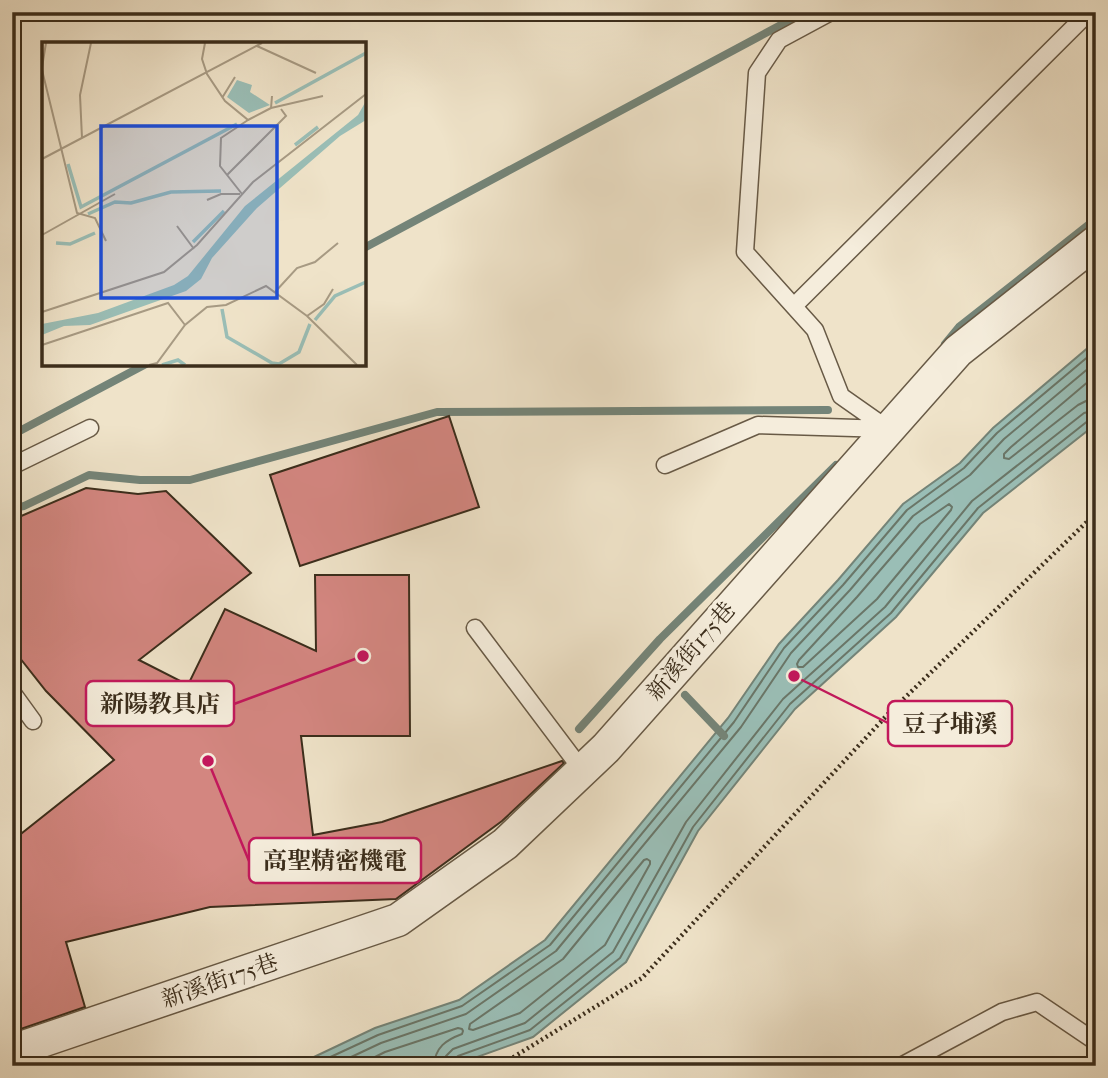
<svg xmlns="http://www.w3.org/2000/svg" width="1108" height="1078" viewBox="0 0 1108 1078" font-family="'IM FELL French Canon','Noto Serif TC',serif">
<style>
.water{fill:#9abeb6;stroke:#748478;stroke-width:2}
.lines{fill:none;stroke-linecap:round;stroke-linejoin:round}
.shore{stroke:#6a7668;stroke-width:2}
.stream{stroke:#748478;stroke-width:8}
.building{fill:#d38680;stroke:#3b2d1b;stroke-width:2}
.service-casing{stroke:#685a46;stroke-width:19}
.minor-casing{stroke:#685a46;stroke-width:35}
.path{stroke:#3b2d1b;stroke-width:4.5;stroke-dasharray:2 3.5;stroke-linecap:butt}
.service{stroke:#f5eddc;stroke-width:16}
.minor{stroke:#f5eddc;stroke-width:32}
.labels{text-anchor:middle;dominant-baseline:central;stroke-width:7;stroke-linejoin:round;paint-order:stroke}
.street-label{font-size:23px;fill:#3b2d1b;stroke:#f5eddc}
.inset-river{fill:none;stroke:#9abeb6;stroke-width:3.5}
.inset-road{fill:none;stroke:#a79a83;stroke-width:2}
.view{fill:#1d4ed8;fill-opacity:0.15;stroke:#1d4ed8;stroke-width:3.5}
.inset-edge{fill:none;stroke:#3b2d1b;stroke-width:3.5}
.leader{fill:none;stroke:#c2185b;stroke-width:2.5}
.callout-dot{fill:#c2185b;stroke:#f5eddc;stroke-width:2.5}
.callout{fill:#f5eddc;stroke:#c2185b;stroke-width:2.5}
.callout-label{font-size:24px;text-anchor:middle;font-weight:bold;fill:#3b2d1b}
</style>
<rect width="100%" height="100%" fill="#efe3c9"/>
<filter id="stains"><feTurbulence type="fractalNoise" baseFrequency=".00286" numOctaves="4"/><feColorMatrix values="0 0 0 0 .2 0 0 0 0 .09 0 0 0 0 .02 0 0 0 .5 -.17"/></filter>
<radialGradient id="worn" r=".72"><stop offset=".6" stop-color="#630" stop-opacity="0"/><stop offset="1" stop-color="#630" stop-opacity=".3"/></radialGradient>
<path class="water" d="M 1096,341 L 1096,424 L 983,513 L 896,617 L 795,709 L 698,831 L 626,962 L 533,1037 L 452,1066 L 295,1066 L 375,1028 L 459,1000 L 545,940 L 728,718 L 779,644 L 838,580 L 903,504 L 960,463 L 993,428 Z"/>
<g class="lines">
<path class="shore" d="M 1096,375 L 1011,447 L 1004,454 L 1004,458 L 1009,459 L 1078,405 L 1088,400 L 1096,399
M 949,504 L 952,507 L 951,510 L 877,599 L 803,667 L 798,667 L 797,664 L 799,660 L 857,597 L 920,524 Z
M 647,859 L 650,861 L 650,864 L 605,945 L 520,1013 L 473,1030 L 469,1029 L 470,1024 L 563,959 L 644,860 Z
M 311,1066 L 378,1035 L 462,1006 L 550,945 L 734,722 L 784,648 L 843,585 L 907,510 L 964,468 L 997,433 L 1096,350
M 332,1066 L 381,1043 L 466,1014 L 556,951 L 741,727 L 791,653 L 850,590 L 913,516 L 970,475 L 1004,439 L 1096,362
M 357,1066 L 385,1052 L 458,1028 L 462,1029 L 463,1031 L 462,1034 C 446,1040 435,1047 434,1066
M 444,1066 L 446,1056 L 453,1049 L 525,1023 L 613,952 L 686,822 L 783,699 L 885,607 L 972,501 L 1084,413 L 1096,410
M 453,1066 L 454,1060 L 458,1056 L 530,1030 L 620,958 L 693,827 L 790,704 L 891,613 L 978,508 L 1089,420 L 1096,419"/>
<path class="stream" d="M 364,248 L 805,12
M 945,344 L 959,327 L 1096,219
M 12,435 L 146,364
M 12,508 L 24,506 L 89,475 L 140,480 L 190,480 L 437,412 L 828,410
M 685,695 L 724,736
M 579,729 L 660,639 L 836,465"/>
</g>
<path class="building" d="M 449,416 L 479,507 L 300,566 L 270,475 Z
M 86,488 L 138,494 L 166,491 L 251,573 L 139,660 L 188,685 L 225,609 L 316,651 L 315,575 L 409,575 L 410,736 L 301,736 L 313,835 L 382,822 L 562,761 L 564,763 L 502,821 L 396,899 L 210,907 L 66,942 L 85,1007 L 12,1032 L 12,841 L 114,760 L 46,691 L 12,648 L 12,520 Z"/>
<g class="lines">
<defs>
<path id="service" d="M 831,12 L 779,40 L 757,73 L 745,252 L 815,330 L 841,396 L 888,429
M 794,306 L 1089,12
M 665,465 L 758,425 L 888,429
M 12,466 L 90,428
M 475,628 L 582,770
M 12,692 L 33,721
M 901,1066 L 1002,1012 L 1037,1002 L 1096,1042"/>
<path id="minor" d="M 12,1051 L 398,920 L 505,844 L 606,748 L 958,351 L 1096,242"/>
</defs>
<use href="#service" class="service-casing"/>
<use href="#minor" class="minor-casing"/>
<path class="path" d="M 499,1066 L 642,978 L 889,713 L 1096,513"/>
<use href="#service" class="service"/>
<use href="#minor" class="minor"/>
</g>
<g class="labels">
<g class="street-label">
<text transform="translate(691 651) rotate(-49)">新溪街175巷</text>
<text transform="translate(220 981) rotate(-19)">新溪街175巷</text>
</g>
</g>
<g transform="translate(42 42)">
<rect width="324" height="324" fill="#efe3c9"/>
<path d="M 195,38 L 210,43 L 208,50 L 228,63 L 207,71 L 185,55 ZM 324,59 L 324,78 L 298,94 L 215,166 L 170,216 L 159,237 L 144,249 L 48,283 L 22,284 L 0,293 L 0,282 L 56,271 L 132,243 L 146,234 L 203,164 L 316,73 Z" fill="#9abeb6"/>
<path class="inset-river" d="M 233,61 L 324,11M 253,103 L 276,85M 26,122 L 39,165 L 195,82M 46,172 L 73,160 L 89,161 L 129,150 L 179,149M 151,200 L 182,169M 14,201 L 28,202 L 53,191M 180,267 L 185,295 L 230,321 L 237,322 L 257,310 L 268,282M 273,278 L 293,254 L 324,240M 120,323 L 136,318 L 143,323"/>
<path class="inset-road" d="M 163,1 L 160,17 L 165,32 L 183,59 L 206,78 L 179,96 L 178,124 L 200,152M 215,4 L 274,31M 0,25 L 4,1M 0,28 L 35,171 L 53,176 L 64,199M 180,56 L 193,35M 229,66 L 281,54M 206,78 L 229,66 L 230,54M 40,96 L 38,53 L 49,1M 0,117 L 220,1M 185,133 L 244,74 L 239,67M 165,158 L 179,152 L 198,152M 135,184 L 152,207M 0,193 L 73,152M 233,250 L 255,226 L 273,220 L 296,201M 0,270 L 122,230 L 155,203 L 211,140 L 324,52M 265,274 L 282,262 L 291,247M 0,303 L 126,261 L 143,283M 107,323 L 115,321 L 143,283 L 165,265 L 184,263 L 224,244 L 265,274 L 315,323"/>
<path class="view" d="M 59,84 L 235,84 L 235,256 L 59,256 Z"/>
<rect width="324" height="324" class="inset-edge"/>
</g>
<path class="leader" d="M363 656L234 704M794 676L888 723M208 761L249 861"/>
<g class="callout-dot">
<circle cx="363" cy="656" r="7"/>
<circle cx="794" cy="676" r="7"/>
<circle cx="208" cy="761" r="7"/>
</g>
<g class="callout">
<rect x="86" y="681" width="148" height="45" rx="7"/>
<rect x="888" y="701" width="124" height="45" rx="7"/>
<rect x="249" y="838" width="172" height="45" rx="7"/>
</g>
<g class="callout-label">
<text x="160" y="712">新陽教具店</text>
<text x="950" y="732">豆子埔溪</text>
<text x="335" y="869">高聖精密機電</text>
</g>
<rect width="1108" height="1078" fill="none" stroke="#efe3c9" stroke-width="42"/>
<rect x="14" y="14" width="1080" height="1050" fill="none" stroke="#3b2d1b" stroke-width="3.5"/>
<rect x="21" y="21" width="1066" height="1036" fill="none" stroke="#3b2d1b" stroke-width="2"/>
<rect width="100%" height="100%" filter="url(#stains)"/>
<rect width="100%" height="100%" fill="url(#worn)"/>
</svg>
